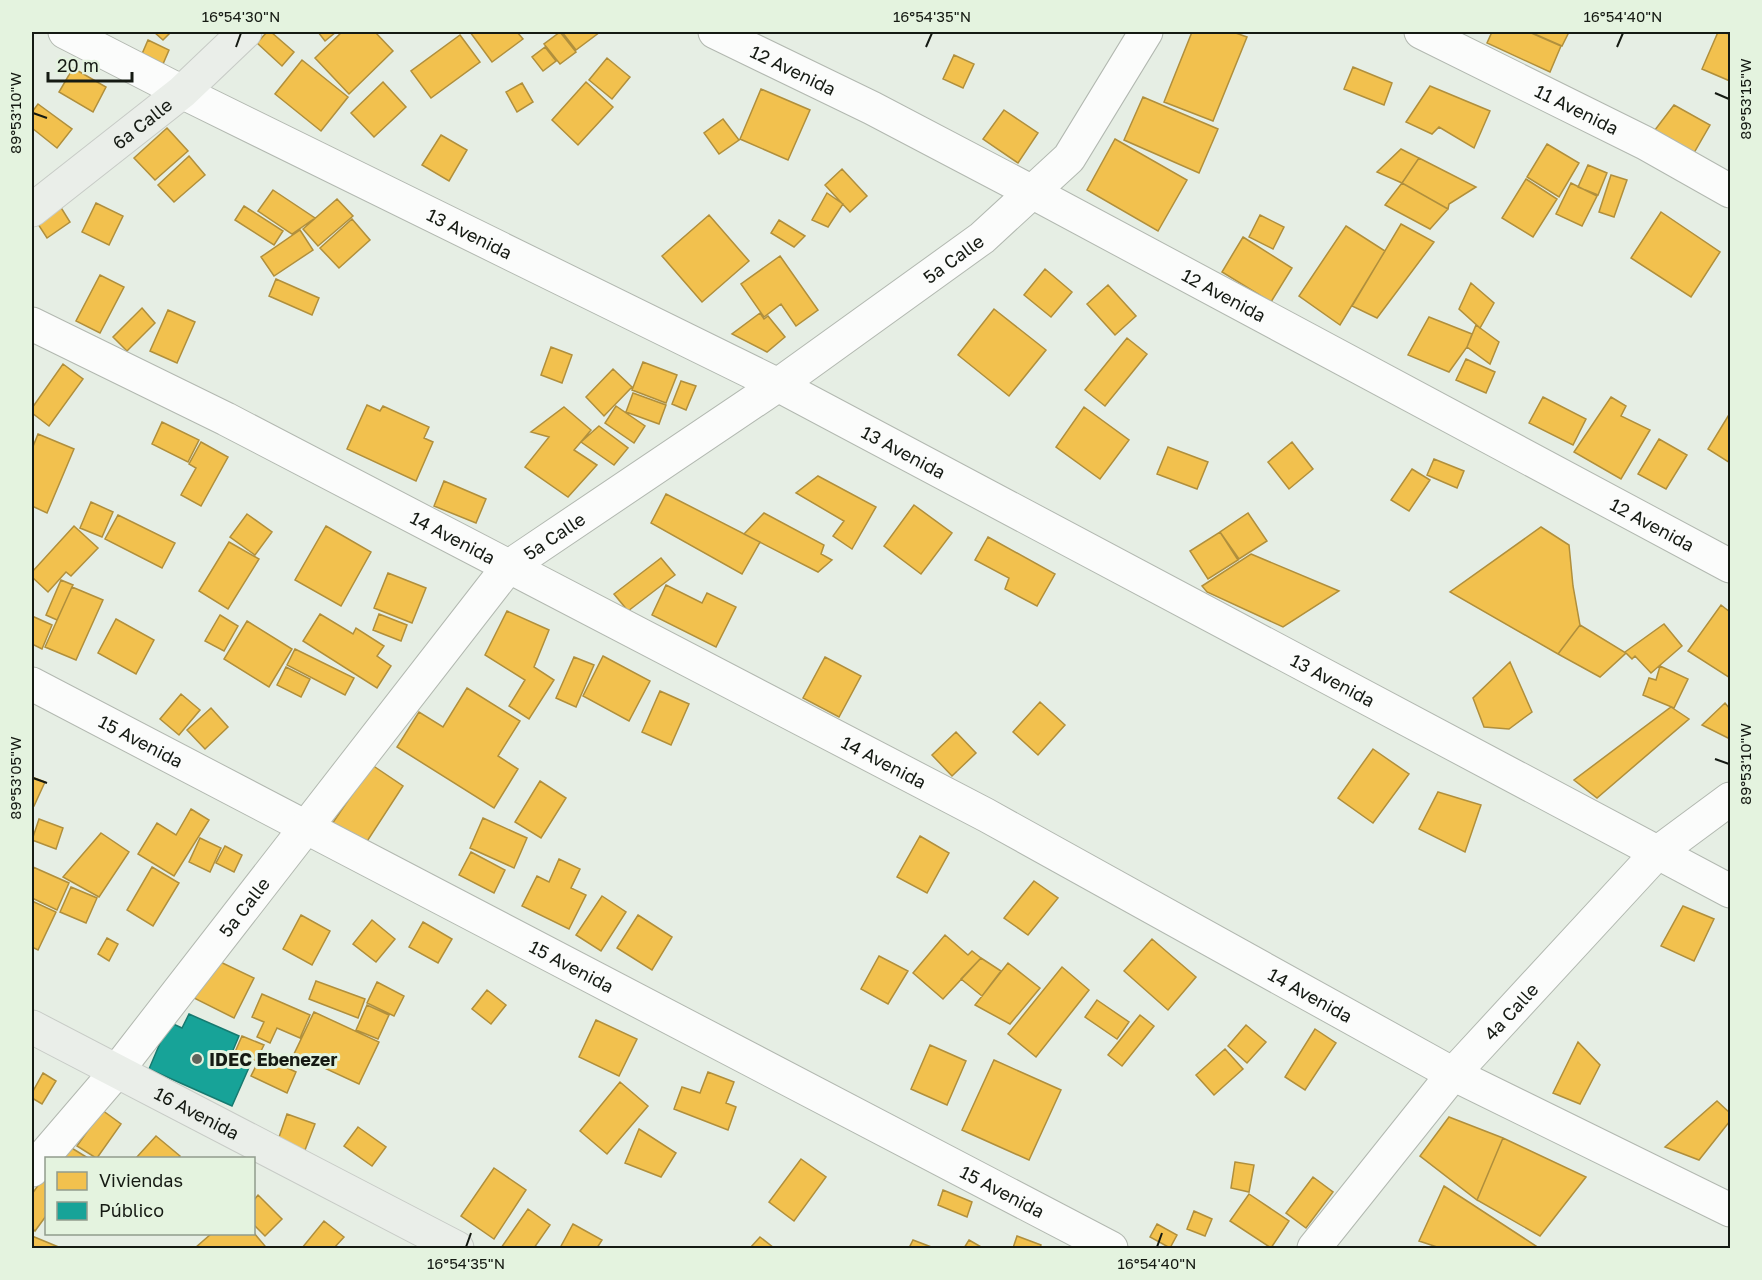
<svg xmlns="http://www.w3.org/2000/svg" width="1762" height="1280" viewBox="0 0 1762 1280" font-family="'Golos Text',sans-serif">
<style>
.homes{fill:#f2c14e;stroke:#b08f3c;stroke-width:1.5}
.public{fill:#17a398;stroke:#167a70;stroke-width:1.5}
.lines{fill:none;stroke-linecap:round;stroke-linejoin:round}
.minor-casing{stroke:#b2b8b0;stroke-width:35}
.major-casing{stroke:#c7cbc6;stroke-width:35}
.minor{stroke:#fbfcfb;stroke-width:33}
.major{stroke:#eaeee9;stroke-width:33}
.ticks{fill:none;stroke:#151a13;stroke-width:2}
.poi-dot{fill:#5e645c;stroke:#e4f3df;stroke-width:2}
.labels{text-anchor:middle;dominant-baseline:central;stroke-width:6;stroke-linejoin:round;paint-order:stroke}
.street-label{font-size:18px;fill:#151a13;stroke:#e4f3df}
.poi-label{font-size:18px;font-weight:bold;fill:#151a13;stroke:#e4f3df;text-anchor:start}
.neatline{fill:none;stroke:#151a13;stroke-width:2}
.ticks-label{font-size:15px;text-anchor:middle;fill:#151a13}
</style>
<rect width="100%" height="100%" fill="#e6eee4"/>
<path class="homes" d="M 154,32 L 171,32 L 163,40 Z
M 267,32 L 271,32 L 294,52 L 282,66 L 257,43 Z
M 318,32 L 336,32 L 325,41 Z
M 342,32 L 375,32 L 393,51 L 349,94 L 315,58 Z
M 470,32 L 517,32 L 523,39 L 492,62 Z
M 560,32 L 576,52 L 560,64 L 544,44 Z
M 562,32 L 600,32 L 576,50 Z
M 1192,32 L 1233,32 L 1247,37 L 1213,121 L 1164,102 Z
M 1492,32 L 1529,32 L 1561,46 L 1550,72 L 1487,43 Z
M 1530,32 L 1569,32 L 1562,46 Z
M 1718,32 L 1730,34 L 1730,81 L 1702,69 Z
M 460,35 L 480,62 L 431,98 L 411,71 Z
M 148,40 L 169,50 L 163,64 L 142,54 Z
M 545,47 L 556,61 L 543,71 L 532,57 Z
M 954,55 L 974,64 L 963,88 L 943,79 Z
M 607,58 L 630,77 L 612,99 L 589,80 Z
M 302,60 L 348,97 L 321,131 L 275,94 Z
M 1353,67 L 1392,83 L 1384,105 L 1344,89 Z
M 73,68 L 106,87 L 93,112 L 59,92 Z
M 383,82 L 406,107 L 374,137 L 351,113 Z
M 586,82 L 613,107 L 578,145 L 552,120 Z
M 522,83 L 533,102 L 517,112 L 506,92 Z
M 1430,86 L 1490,111 L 1474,148 L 1439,127 L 1432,134 L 1406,122 Z
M 761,89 L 810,110 L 788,160 L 740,139 Z
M 1143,97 L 1218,129 L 1199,173 L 1124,140 Z
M 38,104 L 72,129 L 57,148 L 32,128 L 32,112 Z
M 1674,105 L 1710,125 L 1687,165 L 1645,143 Z
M 1004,110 L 1038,133 L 1018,163 L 983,139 Z
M 723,119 L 739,140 L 719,154 L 704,133 Z
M 167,128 L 188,151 L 155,180 L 134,158 Z
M 441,135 L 467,150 L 449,181 L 422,165 Z
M 1115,139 L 1187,180 L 1158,231 L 1087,190 Z
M 1547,144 L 1579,163 L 1559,197 L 1527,177 Z
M 1401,149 L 1419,158 L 1402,183 L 1377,172 Z
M 189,156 L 205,175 L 174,202 L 158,185 Z
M 1419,158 L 1476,187 L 1449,204 L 1448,209 L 1402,183 Z
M 1588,165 L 1607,173 L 1598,195 L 1578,187 Z
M 842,169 L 867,196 L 850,212 L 825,185 Z
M 1611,175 L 1627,180 L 1614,217 L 1599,212 Z
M 1526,179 L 1557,199 L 1533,237 L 1502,218 Z
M 1402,183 L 1448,209 L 1430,229 L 1385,205 Z
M 1571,183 L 1597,196 L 1582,226 L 1556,214 Z
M 273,190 L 315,218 L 292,234 L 258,211 Z
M 827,193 L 843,204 L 828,227 L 812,220 Z
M 337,199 L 353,216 L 318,246 L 303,229 Z
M 96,203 L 123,216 L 109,245 L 82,232 Z
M 60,206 L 70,222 L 47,238 L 36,221 Z
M 244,206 L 283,231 L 274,245 L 235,220 Z
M 1661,212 L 1720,252 L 1691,297 L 1631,258 Z
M 709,215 L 749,261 L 702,302 L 662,256 Z
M 1260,215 L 1284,227 L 1273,249 L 1249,237 Z
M 352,219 L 370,240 L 339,268 L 320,248 Z
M 779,220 L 805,236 L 794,247 L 771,233 Z
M 1401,224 L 1434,242 L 1377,318 L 1352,306 Z
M 1346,226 L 1385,251 L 1340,325 L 1299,296 Z
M 300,230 L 313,250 L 274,276 L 261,257 Z
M 1243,237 L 1292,268 L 1271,302 L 1222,272 Z
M 780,256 L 818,310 L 796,326 L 781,304 L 764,317 L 741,284 Z
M 1045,269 L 1072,292 L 1051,317 L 1024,295 Z
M 100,275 L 124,287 L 100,333 L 76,321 Z
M 276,279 L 319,298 L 312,315 L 269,296 Z
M 1471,283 L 1494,303 L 1480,328 L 1459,309 Z
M 1108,285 L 1136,316 L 1115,335 L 1087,304 Z
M 142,308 L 155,323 L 127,351 L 113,337 Z
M 994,309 L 1046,350 L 1009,396 L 958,355 Z
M 168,310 L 195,322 L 177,363 L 150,351 Z
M 760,313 L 764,319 L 768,316 L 785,337 L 767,352 L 732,334 Z
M 1429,317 L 1472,334 L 1467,347 L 1449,372 L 1408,355 Z
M 1476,325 L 1499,342 L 1490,364 L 1467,347 Z
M 1127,338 L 1147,354 L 1105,406 L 1085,390 Z
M 551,347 L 572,355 L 562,383 L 541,375 Z
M 1466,359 L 1495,372 L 1486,393 L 1456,380 Z
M 643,362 L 677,375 L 666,403 L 632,390 Z
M 63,364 L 83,379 L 49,426 L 32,413 L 32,408 Z
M 613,369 L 632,387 L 604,416 L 586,397 Z
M 681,381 L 696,386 L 686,410 L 672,404 Z
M 633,393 L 666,405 L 659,424 L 626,412 Z
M 1543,397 L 1586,419 L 1573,445 L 1529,423 Z
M 1611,397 L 1626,406 L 1621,416 L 1650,430 L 1621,479 L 1574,452 Z
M 367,405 L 380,411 L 383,406 L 429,427 L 424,438 L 433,442 L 416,481 L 347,449 Z
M 616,406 L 645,426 L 634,443 L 605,423 Z
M 564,407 L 591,430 L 574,450 L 597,465 L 568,497 L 525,467 L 549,437 L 531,432 Z
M 1084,407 L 1129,440 L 1100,479 L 1056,447 Z
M 1730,413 L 1730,463 L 1708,449 Z
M 162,422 L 199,440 L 188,462 L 152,444 Z
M 599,426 L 628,448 L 614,465 L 581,442 Z
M 38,434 L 74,449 L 47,513 L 32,506 L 32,449 Z
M 1659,439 L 1687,455 L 1666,489 L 1638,474 Z
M 201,442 L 228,457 L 201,506 L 181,495 L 196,468 L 189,464 Z
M 1292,442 L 1313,469 L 1289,489 L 1268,462 Z
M 1168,447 L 1208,462 L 1197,489 L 1157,474 Z
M 1434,459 L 1464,471 L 1457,488 L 1427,475 Z
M 1412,469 L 1430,480 L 1409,511 L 1391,500 Z
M 818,476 L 876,507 L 852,549 L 833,536 L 844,521 L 796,493 Z
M 444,481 L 486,499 L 476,523 L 434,506 Z
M 666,494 L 760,542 L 742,574 L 651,523 Z
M 91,502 L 113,512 L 102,537 L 80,528 Z
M 914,505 L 952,533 L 921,574 L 884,546 Z
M 764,513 L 824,545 L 821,554 L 832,560 L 818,572 L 744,534 Z
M 1248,513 L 1267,541 L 1239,559 L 1220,532 Z
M 247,514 L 272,532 L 255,555 L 230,537 Z
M 118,515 L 175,543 L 162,568 L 105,539 Z
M 74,526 L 98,548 L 71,576 L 66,572 L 48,592 L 32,577 L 32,572 Z
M 326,526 L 371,552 L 341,606 L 295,580 Z
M 1541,527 L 1569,545 L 1573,586 L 1580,625 L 1558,654 L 1450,592 Z
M 1220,532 L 1238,560 L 1208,579 L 1190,551 Z
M 988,537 L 1055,574 L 1037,606 L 1005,589 L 1009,578 L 975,560 Z
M 229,542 L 259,559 L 228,609 L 199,591 Z
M 1251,554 L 1339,591 L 1283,627 L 1207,592 L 1202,586 Z
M 661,558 L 675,575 L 628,611 L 614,594 Z
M 388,573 L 426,588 L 412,623 L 374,608 Z
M 61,580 L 73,585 L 57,620 L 46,615 Z
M 666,585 L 702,603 L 707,593 L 736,607 L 716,647 L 652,615 Z
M 72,587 L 103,600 L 76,660 L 45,647 Z
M 1721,605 L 1730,612 L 1730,678 L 1688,651 Z
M 507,611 L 549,630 L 534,667 L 554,680 L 529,719 L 509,706 L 525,680 L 485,655 Z
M 320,614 L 353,634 L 356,628 L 384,646 L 377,656 L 391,666 L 377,688 L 303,641 Z
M 379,614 L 407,625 L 401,641 L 373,630 Z
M 220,615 L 238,626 L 224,651 L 205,641 Z
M 32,616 L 52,625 L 42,649 L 32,644 Z
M 116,619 L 154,640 L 136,674 L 98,653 Z
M 247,621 L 292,649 L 269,687 L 224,659 Z
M 1664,624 L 1682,646 L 1651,673 L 1635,656 L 1632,659 L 1625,652 Z
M 1580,625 L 1626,653 L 1600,677 L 1558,654 Z
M 295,649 L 354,678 L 345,695 L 287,665 Z
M 603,656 L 650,681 L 629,721 L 583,696 Z
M 574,657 L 594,665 L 576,707 L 556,698 Z
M 825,657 L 861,676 L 839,717 L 803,698 Z
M 1510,662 L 1532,712 L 1509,729 L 1484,727 L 1473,698 Z
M 1660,666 L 1688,679 L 1674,708 L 1643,695 L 1649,678 L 1656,680 Z
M 286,667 L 310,679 L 301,697 L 277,685 Z
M 467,688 L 520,721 L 498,756 L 518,769 L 494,808 L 397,747 L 419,712 L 443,727 Z
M 660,691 L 689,704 L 671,745 L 642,732 Z
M 181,694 L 200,710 L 179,735 L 160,719 Z
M 1040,702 L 1065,725 L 1038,755 L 1013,732 Z
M 1725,703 L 1730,709 L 1730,739 L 1702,725 Z
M 1671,707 L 1689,719 L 1597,798 L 1574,780 Z
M 211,708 L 228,727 L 205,749 L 187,730 Z
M 956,732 L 976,753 L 952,776 L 932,755 Z
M 1373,749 L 1409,774 L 1373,823 L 1338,798 Z
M 372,765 L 403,786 L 364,846 L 332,824 Z
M 32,777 L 45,782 L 34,806 L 32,805 Z
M 540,781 L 566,798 L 541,838 L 515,822 Z
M 1438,792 L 1481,805 L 1465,852 L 1419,829 Z
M 191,809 L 209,820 L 174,876 L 138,854 L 157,823 L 176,835 Z
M 483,818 L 527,838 L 514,868 L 470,848 Z
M 39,819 L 63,828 L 56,849 L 32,840 Z
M 101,833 L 129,852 L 99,897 L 63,877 Z
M 920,836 L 949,853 L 927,893 L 897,877 Z
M 200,838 L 221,848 L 210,872 L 189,862 Z
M 225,846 L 242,855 L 234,872 L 216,863 Z
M 471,852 L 505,870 L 494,893 L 459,875 Z
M 559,859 L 580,869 L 571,888 L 586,895 L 569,929 L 522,906 L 537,876 L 549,882 Z
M 33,867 L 69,883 L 57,910 L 32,898 Z
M 152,867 L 179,883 L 153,926 L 127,910 Z
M 1034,881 L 1058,898 L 1028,935 L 1004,918 Z
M 71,887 L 97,898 L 86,923 L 60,912 Z
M 602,896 L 626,912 L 601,951 L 576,935 Z
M 32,901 L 56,912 L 38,950 L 32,947 Z
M 1683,906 L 1714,919 L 1694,961 L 1661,946 Z
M 301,915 L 330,931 L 312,965 L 283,949 Z
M 638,915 L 672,937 L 652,970 L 617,948 Z
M 372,920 L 395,939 L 376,962 L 353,944 Z
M 423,922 L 452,939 L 438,963 L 409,947 Z
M 945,935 L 968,955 L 972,951 L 981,958 L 943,999 L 913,973 Z
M 107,938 L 118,944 L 109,961 L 98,954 Z
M 1152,939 L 1196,977 L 1168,1010 L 1124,971 Z
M 879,956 L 908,971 L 888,1004 L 861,989 Z
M 212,958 L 254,978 L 234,1018 L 192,997 Z
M 981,958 L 1001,971 L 982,996 L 961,979 Z
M 1008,963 L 1040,988 L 1010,1024 L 975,1005 Z
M 1062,967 L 1089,990 L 1036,1057 L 1008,1034 Z
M 316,981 L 365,999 L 358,1018 L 309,999 Z
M 377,982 L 404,996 L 394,1016 L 367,1003 Z
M 487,990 L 506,1005 L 491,1024 L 472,1009 Z
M 262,994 L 310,1015 L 300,1038 L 277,1028 L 270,1043 L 257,1037 L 264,1022 L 252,1017 Z
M 1097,1000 L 1129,1022 L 1117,1039 L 1085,1017 Z
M 367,1005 L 389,1015 L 378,1039 L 356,1030 Z
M 314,1012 L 379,1042 L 359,1084 L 294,1054 Z
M 1140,1015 L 1154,1026 L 1122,1066 L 1108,1055 Z
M 596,1020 L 637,1039 L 619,1076 L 579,1057 Z
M 1246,1025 L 1266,1042 L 1247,1063 L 1228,1046 Z
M 1315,1029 L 1336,1043 L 1305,1090 L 1285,1077 Z
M 242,1036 L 264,1045 L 256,1061 L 235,1052 Z
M 1578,1042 L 1600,1065 L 1580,1104 L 1553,1093 Z
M 930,1045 L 966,1061 L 947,1105 L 911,1089 Z
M 1225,1049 L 1243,1069 L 1214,1095 L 1196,1075 Z
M 261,1056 L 296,1072 L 287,1093 L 251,1076 Z
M 994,1060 L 1061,1090 L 1029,1160 L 962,1130 Z
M 708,1072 L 734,1082 L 726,1103 L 736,1107 L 728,1130 L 674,1109 L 682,1087 L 700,1093 Z
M 43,1073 L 56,1081 L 42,1104 L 32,1098 L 32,1093 Z
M 620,1082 L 648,1106 L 607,1154 L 580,1131 Z
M 1717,1101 L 1730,1113 L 1730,1121 L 1699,1160 L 1665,1147 Z
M 102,1110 L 121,1124 L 97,1158 L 96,1158 L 77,1146 Z
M 287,1114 L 315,1124 L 305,1150 L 278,1140 Z
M 1449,1117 L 1503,1138 L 1477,1200 L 1420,1156 Z
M 358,1127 L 386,1147 L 372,1166 L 344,1146 Z
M 639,1129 L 676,1153 L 661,1177 L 625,1163 Z
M 156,1136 L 180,1156 L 178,1158 L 136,1158 Z
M 1503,1138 L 1586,1177 L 1540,1236 L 1477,1200 Z
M 70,1147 L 88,1158 L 63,1158 Z
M 801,1159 L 826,1177 L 794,1221 L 769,1202 Z
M 1235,1162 L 1254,1165 L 1249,1192 L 1231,1188 Z
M 494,1168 L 526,1190 L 494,1239 L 461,1216 Z
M 46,1174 L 46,1216 L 35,1231 L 32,1228 L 32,1194 Z
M 1313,1177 L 1333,1192 L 1306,1228 L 1286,1213 Z
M 1444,1186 L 1539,1248 L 1440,1248 L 1419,1241 Z
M 943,1190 L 972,1202 L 967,1217 L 938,1205 Z
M 1249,1194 L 1289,1221 L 1271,1248 L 1230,1221 Z
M 258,1195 L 282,1219 L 265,1236 L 254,1225 L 254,1200 Z
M 528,1209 L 550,1225 L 534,1248 L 501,1248 Z
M 1194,1211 L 1212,1219 L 1205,1236 L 1187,1229 Z
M 324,1221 L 344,1237 L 334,1248 L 302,1248 Z
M 573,1224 L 602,1240 L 597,1248 L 560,1248 Z
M 1157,1224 L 1177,1235 L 1170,1248 L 1150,1237 Z
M 254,1233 L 265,1246 L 262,1248 L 195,1248 L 211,1234 Z
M 32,1236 L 61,1248 L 32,1248 Z
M 1017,1236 L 1041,1245 L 1040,1248 L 1013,1248 Z
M 760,1237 L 774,1248 L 750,1248 Z
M 913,1240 L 934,1248 L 909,1248 Z
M 969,1240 L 983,1248 L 964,1248 Z"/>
<path class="public" d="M 189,1014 L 239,1036 L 231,1055 L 251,1063 L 232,1106 L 149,1069 L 169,1022 L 182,1028 Z"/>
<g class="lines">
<defs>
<g id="minor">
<path id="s1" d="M 65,32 L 182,92 L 778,385 L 1730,891"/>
<path id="s2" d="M 715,32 L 872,108 L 1032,192 L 1730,566"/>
<path id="s3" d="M 1421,32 L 1645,143 L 1730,191"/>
<path id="s4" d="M 32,324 L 226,419 L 986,815 L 1453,1074 L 1730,1210"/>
<path id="s5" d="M 32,684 L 1111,1248"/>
<path id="s6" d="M 32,1170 L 116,1072 L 508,567 L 778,385 L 982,238 L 1069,158 L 1146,32"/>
<path id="s7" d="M 1314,1248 L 1453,1074 L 1657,853 L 1730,799"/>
</g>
<g id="major">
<path id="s8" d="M 32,210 L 182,92 L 245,32"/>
<path id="s9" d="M 32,1027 L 457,1248"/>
</g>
</defs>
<use href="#minor" class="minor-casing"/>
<use href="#major" class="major-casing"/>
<use href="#minor" class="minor"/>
<use href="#major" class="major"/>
</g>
<path class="ticks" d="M 236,47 L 241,33M 926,47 L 932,33M 1617,47 L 1623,33M 1715,93 L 1729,99M 33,113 L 47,118M 1715,759 L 1729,764M 33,778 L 47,783M 466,1247 L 471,1233M 1157,1247 L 1162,1233"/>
<circle class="poi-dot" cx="197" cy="1059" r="6"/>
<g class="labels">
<g class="street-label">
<text stroke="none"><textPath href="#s2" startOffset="87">12 Avenida</textPath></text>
<text stroke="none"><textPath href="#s3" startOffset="174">11 Avenida</textPath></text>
<text stroke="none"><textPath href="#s8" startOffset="140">6a Calle</textPath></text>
<text stroke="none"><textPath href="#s1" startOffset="452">13 Avenida</textPath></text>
<text stroke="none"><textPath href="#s6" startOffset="1310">5a Calle</textPath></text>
<text stroke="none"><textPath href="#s2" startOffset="573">12 Avenida</textPath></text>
<text stroke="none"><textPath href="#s1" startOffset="938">13 Avenida</textPath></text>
<text stroke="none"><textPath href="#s2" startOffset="1059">12 Avenida</textPath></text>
<text stroke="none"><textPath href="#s6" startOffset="824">5a Calle</textPath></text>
<text stroke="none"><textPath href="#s4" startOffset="472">14 Avenida</textPath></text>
<text stroke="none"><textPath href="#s1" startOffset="1424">13 Avenida</textPath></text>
<text stroke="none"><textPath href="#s5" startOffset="123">15 Avenida</textPath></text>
<text stroke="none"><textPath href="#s4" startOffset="958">14 Avenida</textPath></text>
<text stroke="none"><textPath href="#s6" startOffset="338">5a Calle</textPath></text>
<text stroke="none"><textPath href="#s5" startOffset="609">15 Avenida</textPath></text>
<text stroke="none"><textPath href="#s4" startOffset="1444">14 Avenida</textPath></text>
<text stroke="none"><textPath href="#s7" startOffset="308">4a Calle</textPath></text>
<text stroke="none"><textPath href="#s9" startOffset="186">16 Avenida</textPath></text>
<text stroke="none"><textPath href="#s5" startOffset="1095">15 Avenida</textPath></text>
</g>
<g class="poi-label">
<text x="209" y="1059">IDEC Ebenezer</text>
</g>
</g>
<rect width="1762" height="1280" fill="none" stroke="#e4f3df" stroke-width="66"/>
<rect x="45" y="1157" width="210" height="78" fill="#e4f3df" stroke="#919c8d" stroke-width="1.5"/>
<rect x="57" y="1172" width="30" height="18" fill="#f2c14e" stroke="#919c8d" stroke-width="1.5"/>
<text x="99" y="1187" font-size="18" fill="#151a13">Viviendas</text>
<rect x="57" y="1202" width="30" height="18" fill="#17a398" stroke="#919c8d" stroke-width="1.5"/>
<text x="99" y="1217" font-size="18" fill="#151a13">Público</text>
<path d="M48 72v9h84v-9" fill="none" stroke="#151a13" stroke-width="3"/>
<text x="57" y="72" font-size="18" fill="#151a13" stroke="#e4f3df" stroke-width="4.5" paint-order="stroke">20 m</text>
<rect x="33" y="33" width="1696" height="1214" class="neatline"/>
<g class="ticks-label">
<text x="241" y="22">16°54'30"N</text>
<text x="932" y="22">16°54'35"N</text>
<text x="1623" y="22">16°54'40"N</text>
<text transform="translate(1746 99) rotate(-90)" y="5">89°53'15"W</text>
<text transform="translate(16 113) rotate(-90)" y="5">89°53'10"W</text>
<text transform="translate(1746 764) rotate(-90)" y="5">89°53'10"W</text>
<text transform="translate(16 778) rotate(-90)" y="5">89°53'05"W</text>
<text x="466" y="1269">16°54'35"N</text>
<text x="1157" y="1269">16°54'40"N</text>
</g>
</svg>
